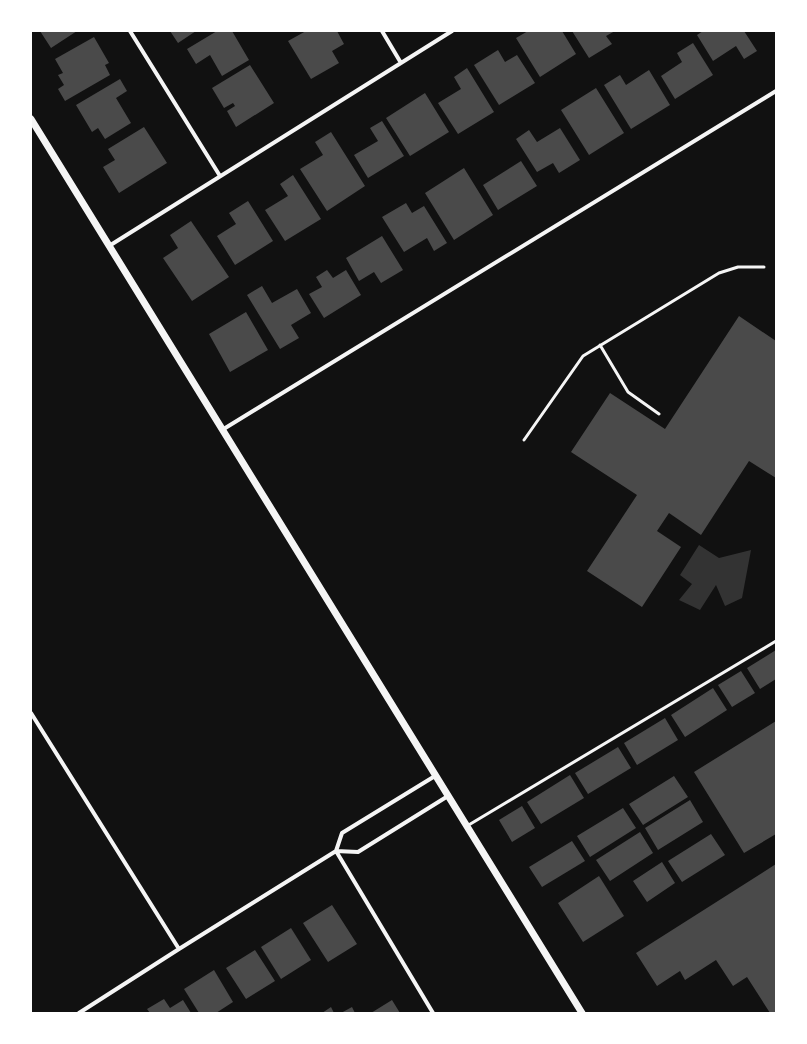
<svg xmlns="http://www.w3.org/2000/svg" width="807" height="1044" viewBox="0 0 807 1044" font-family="'PT Sans Narrow',sans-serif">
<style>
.water{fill:#333}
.building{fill:#4a4a4a}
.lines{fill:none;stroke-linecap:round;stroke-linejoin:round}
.service{stroke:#f5f5f5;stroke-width:3}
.minor{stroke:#f5f5f5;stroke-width:4}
.tertiary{stroke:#f5f5f5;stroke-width:7}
</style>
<rect width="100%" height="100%" fill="#111"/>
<path class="water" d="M 699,545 L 719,558 L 751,550 L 742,598 L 725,606 L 716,585 L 700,610 L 679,600 L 692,584 L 680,575 Z"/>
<path class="building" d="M 40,31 L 77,31 L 51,48 Z
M 170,31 L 196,31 L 178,43 Z
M 217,31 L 232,31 L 249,60 L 222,76 L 210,55 L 196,64 L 187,49 Z
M 306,31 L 337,31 L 344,44 L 332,51 L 339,63 L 311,79 L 288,41 Z
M 528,31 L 562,31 L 576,54 L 540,77 L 516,38 Z
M 572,31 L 615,31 L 606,36 L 612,44 L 589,58 Z
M 703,31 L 744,31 L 757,51 L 744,59 L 736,46 L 713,61 L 697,35 Z
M 94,37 L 109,63 L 105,65 L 110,75 L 65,101 L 58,89 L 64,85 L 58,75 L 63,73 L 55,59 Z
M 693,43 L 713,75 L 675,99 L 661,76 L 682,62 L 677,53 Z
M 498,50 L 505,62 L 517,55 L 535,83 L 499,105 L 474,65 Z
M 250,65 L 274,103 L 236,127 L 227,111 L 235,106 L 233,103 L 224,108 L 212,88 Z
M 467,68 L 494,112 L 458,134 L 438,103 L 461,89 L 454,77 Z
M 649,70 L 670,105 L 631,129 L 604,85 L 620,75 L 626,85 Z
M 120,79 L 127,91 L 116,98 L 131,123 L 105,139 L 98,128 L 92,132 L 76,105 Z
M 596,88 L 624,133 L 589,155 L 561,110 Z
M 425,93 L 449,132 L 410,156 L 386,118 Z
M 382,121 L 404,156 L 368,178 L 354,155 L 378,141 L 370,128 Z
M 144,127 L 167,163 L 119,193 L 103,167 L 115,160 L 108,149 Z
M 560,128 L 580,160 L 559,173 L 553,163 L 537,172 L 516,139 L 529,130 L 537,142 Z
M 331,132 L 365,186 L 327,211 L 300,169 L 323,155 L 315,142 Z
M 521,161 L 537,186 L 498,210 L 483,185 Z
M 464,168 L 493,215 L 454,240 L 425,193 Z
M 293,175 L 321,219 L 285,241 L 265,210 L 288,196 L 280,184 Z
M 248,201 L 273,241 L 235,265 L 217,236 L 236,224 L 229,213 Z
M 406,203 L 412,213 L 424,206 L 447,243 L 434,251 L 427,238 L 404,252 L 382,217 Z
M 191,221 L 229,277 L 192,301 L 163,258 L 178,248 L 170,235 Z
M 382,236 L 403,270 L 381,283 L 374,272 L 359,281 L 346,258 Z
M 327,270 L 333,278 L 346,270 L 361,295 L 324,318 L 309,294 L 322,287 L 316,277 Z
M 262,286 L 272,303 L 297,289 L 311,313 L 291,325 L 299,338 L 280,349 L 247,295 Z
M 246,312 L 268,350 L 230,372 L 209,334 Z
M 739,316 L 776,341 L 776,478 L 749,461 L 701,535 L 669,513 L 657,531 L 681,547 L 642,607 L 587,571 L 637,495 L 571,452 L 610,393 L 665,429 Z
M 776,650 L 776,679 L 760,689 L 747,668 Z
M 741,671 L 755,693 L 732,707 L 718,685 Z
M 713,688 L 727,710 L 685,737 L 671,715 Z
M 665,718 L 678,740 L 637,765 L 624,743 Z
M 776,721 L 776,834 L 744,853 L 694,772 Z
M 618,747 L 631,768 L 588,794 L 575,773 Z
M 570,775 L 584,798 L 541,824 L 527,802 Z
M 674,776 L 688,797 L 643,825 L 629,804 Z
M 690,800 L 703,822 L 658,850 L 645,828 Z
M 522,806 L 535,828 L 512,842 L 499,820 Z
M 623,808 L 636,828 L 590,857 L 577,836 Z
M 640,832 L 653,853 L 610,881 L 596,860 Z
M 711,834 L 725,855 L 682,882 L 668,861 Z
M 572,841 L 585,861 L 542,887 L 529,867 Z
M 662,862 L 675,883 L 647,902 L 633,881 Z
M 776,864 L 776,1013 L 770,1013 L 747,977 L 733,986 L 716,960 L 685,980 L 680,971 L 657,986 L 636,953 Z
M 599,876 L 624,916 L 583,942 L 558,903 Z
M 332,905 L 357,944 L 328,962 L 303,923 Z
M 291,928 L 311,960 L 281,979 L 261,947 Z
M 255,950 L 275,981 L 246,999 L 226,968 Z
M 214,970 L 233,1002 L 216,1013 L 199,1013 L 184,989 Z
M 164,999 L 170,1008 L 183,1000 L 191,1013 L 150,1013 L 147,1009 Z
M 392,1000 L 400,1013 L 371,1013 Z
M 331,1007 L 334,1013 L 322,1013 Z
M 352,1007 L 355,1013 L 341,1013 Z"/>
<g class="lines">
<path class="service" d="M 600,345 L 628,392 L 659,414
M 524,440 L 583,356 L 719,273 L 738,267 L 764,267
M 467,826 L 776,641"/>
<path class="minor" d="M 130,31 L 220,176
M 382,31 L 401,63
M 109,246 L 452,31
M 222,430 L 776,91
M 31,713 L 179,949
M 336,851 L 433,1013
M 336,851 L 342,833 L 435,776
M 79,1013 L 179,949 L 336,851 L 358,852 L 448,796"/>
<path class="tertiary" d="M 31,119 L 582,1013"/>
</g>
<rect width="807" height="1044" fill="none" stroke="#ffffff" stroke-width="64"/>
</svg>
